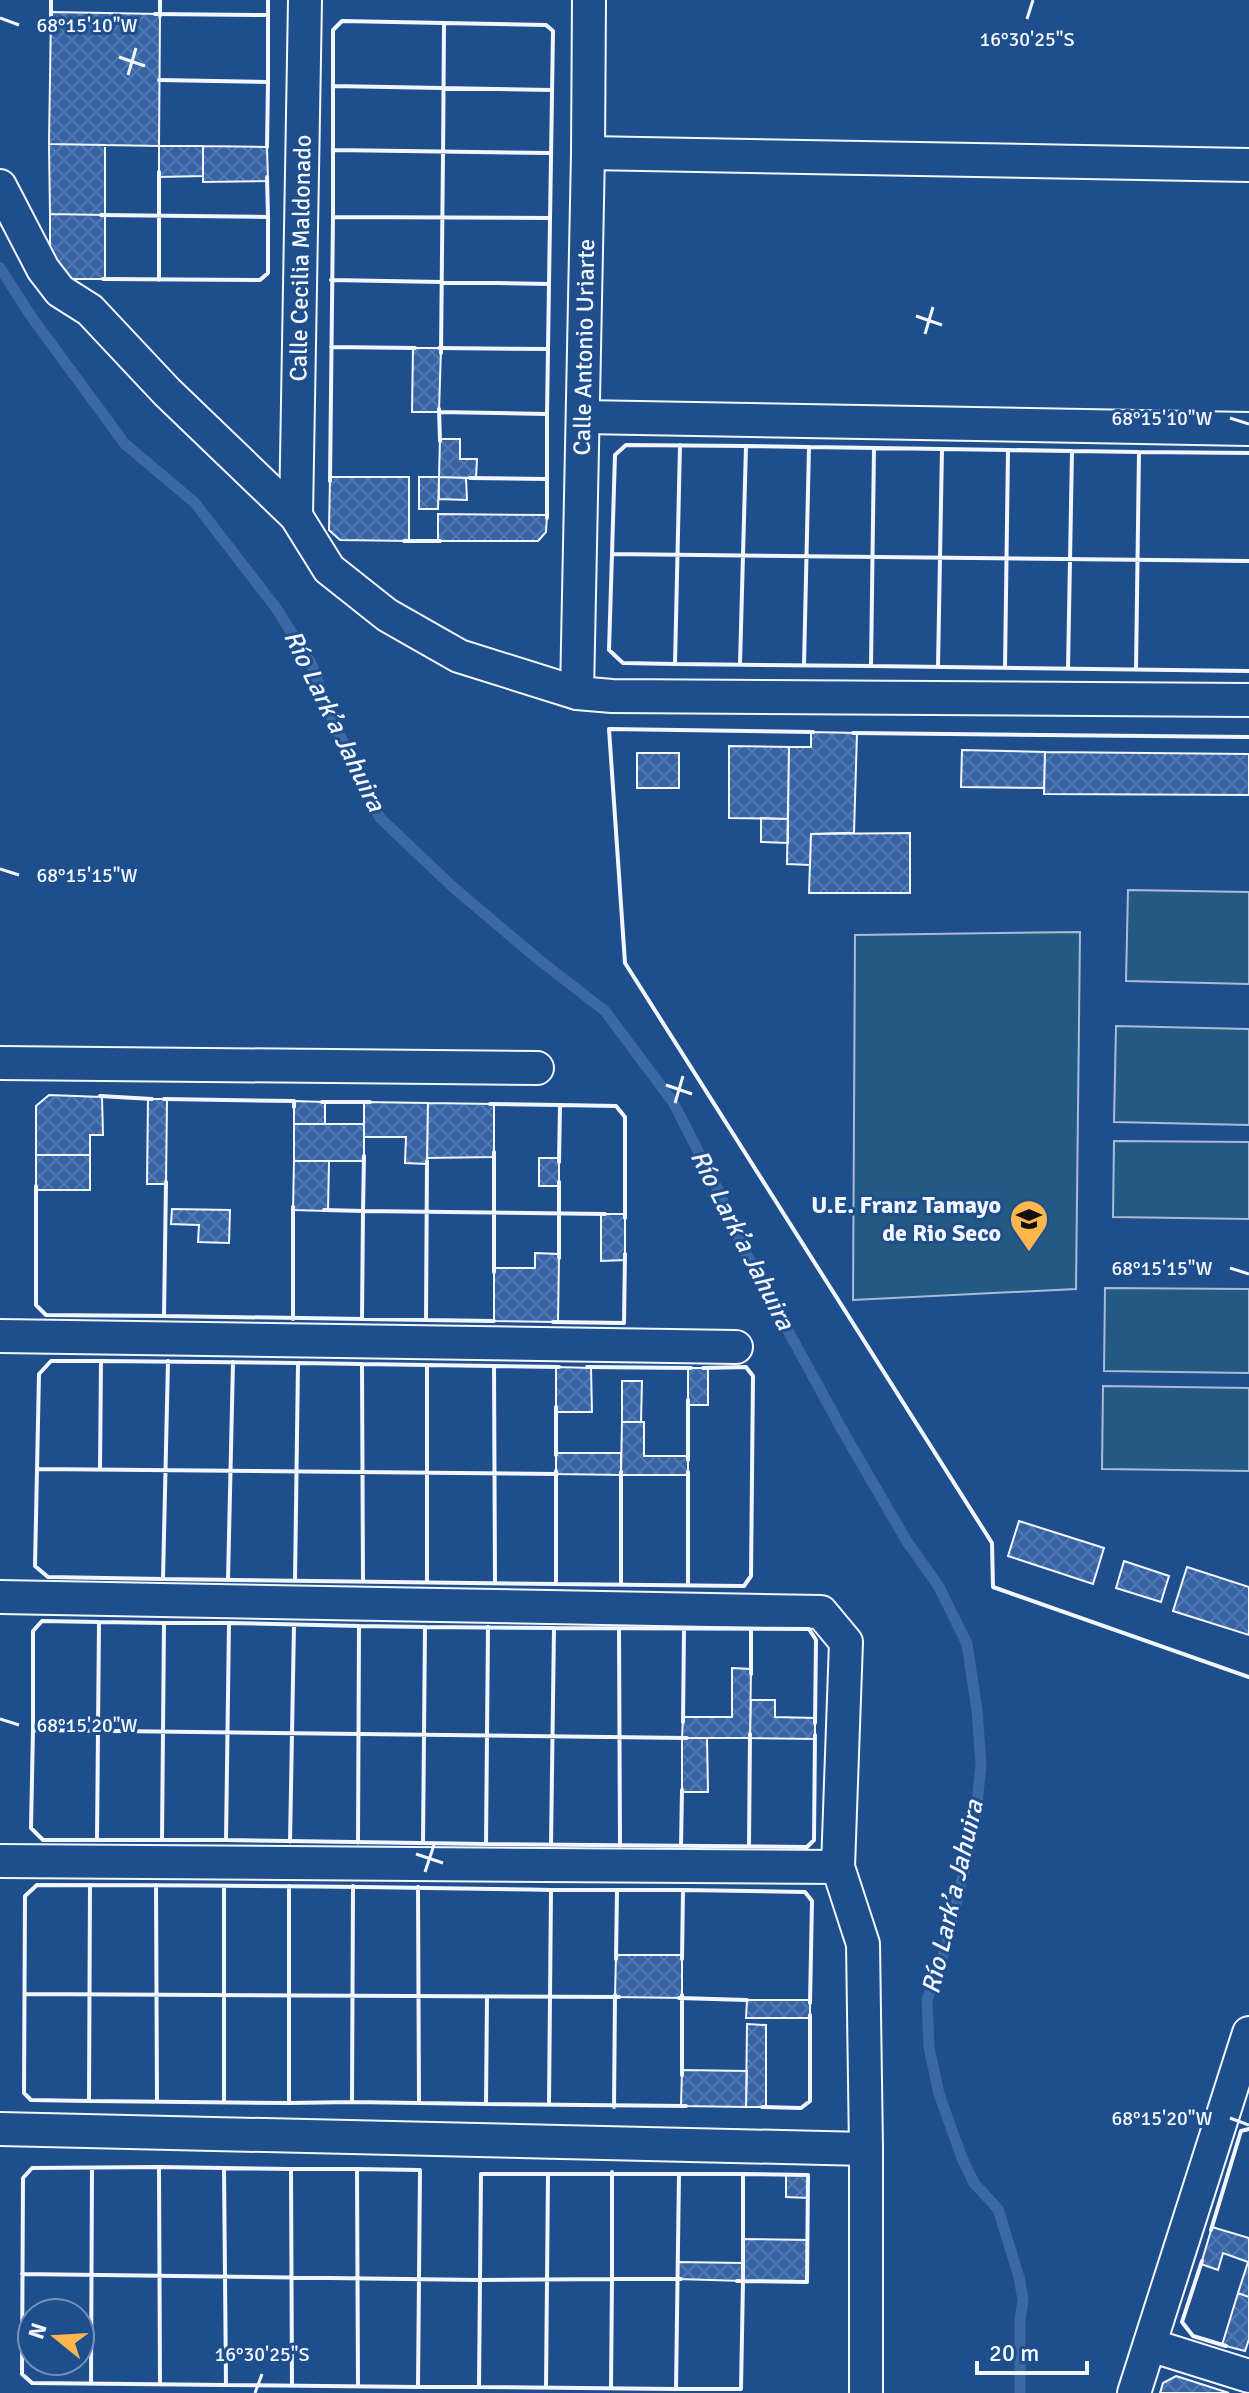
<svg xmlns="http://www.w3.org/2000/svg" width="1249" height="2393" viewBox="0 0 1249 2393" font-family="Signika,sans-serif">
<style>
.grass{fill:#245a82;stroke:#a8bbd7;stroke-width:2}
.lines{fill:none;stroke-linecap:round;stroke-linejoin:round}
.stream{stroke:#3b69a3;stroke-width:11}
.building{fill:url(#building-cross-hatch);stroke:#f2f6ff;stroke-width:2}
.street-casing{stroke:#f2f6ff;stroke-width:36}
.street{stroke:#1f4e8c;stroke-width:32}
.wall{stroke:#f2f6ff;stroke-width:4}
.ticks{fill:none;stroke:#f2f6ff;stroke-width:3}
.labels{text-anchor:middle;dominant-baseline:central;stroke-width:6;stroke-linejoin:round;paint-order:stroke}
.street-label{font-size:24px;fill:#f2f6ff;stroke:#1f4e8c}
.poi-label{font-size:24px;font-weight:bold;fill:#f2f6ff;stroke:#1f4e8c;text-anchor:end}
.water-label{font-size:26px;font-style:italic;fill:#f2f6ff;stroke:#1f4e8c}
.ticks-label{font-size:20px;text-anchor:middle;fill:#f2f6ff;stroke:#1f4e8c;stroke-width:6;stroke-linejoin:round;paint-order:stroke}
</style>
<defs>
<pattern id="building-cross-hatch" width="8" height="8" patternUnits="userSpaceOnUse" patternTransform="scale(2)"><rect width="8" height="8" fill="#3563a3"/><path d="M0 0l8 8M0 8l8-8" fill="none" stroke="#537ab1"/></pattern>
</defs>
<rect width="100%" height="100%" fill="#1f4e8c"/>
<path class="grass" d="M 1128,890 L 1249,892 L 1249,984 L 1126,981 Z
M 1080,932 L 1076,1289 L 853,1300 L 855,935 Z
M 1116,1026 L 1249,1029 L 1249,1125 L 1114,1122 Z
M 1114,1141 L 1249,1142 L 1249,1219 L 1113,1217 Z
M 1105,1288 L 1249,1289 L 1249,1373 L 1104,1371 Z
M 1103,1386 L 1249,1388 L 1249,1471 L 1102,1469 Z"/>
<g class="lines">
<path class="stream" d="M 0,268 L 33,319 L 125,444 L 195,503 L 276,608 L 312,665 L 330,715 L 380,818 L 454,888 L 538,959 L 605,1011 L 673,1102 L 718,1190 L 745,1252 L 845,1435 L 906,1540 L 939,1587 L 967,1644 L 977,1710 L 981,1764 L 975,1825 L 946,1947 L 927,2000 L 929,2047 L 939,2094 L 962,2158 L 974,2183 L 998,2209 L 1019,2277 L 1023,2300 L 1020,2320 L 1020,2393"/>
</g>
<path class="building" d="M 51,12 L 160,14 L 159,146 L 49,144 Z
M 49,144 L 105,145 L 105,215 L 50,214 Z
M 159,146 L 203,146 L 203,176 L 159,177 Z
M 203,146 L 267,147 L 268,181 L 203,182 Z
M 50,214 L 105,215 L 105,279 L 62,279 L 50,266 Z
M 413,348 L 441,348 L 439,412 L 412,412 Z
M 440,439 L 460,439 L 460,459 L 477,459 L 476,478 L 439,477 Z
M 330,477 L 409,477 L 409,541 L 340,540 L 329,530 Z
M 419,477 L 439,477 L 438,509 L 419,509 Z
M 439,477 L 466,478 L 467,500 L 439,499 Z
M 438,514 L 547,515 L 546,532 L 538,541 L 438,541 Z
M 811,732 L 857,733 L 854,833 L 811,834 L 810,865 L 787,864 L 789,747 L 811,747 Z
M 729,746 L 789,747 L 788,819 L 729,818 Z
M 962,750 L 1045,752 L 1044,788 L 961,787 Z
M 1045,752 L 1249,754 L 1249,795 L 1044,794 Z
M 637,753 L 679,753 L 679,788 L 637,788 Z
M 761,818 L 788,819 L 788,843 L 761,842 Z
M 910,833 L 910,893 L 809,893 L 811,834 Z
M 49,1095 L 102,1097 L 103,1135 L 90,1135 L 90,1155 L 36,1155 L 36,1106 Z
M 148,1099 L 167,1099 L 166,1184 L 147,1184 Z
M 294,1101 L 325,1102 L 325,1124 L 294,1124 Z
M 364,1102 L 428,1103 L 427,1164 L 405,1163 L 406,1137 L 364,1137 Z
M 428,1103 L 494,1104 L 494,1157 L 427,1158 Z
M 294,1124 L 364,1124 L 364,1161 L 294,1161 Z
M 36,1155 L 90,1155 L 90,1190 L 36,1190 Z
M 539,1158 L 559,1158 L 559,1186 L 539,1186 Z
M 294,1161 L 329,1161 L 328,1211 L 293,1210 Z
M 172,1209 L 230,1210 L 229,1243 L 198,1242 L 199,1225 L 171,1224 Z
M 601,1214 L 625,1214 L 625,1260 L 601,1261 Z
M 535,1253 L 559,1254 L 558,1322 L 494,1321 L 494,1268 L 535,1268 Z
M 556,1367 L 591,1368 L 592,1412 L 556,1412 Z
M 688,1368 L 708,1368 L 708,1405 L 688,1405 Z
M 622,1381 L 642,1381 L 641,1422 L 622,1422 Z
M 622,1422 L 644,1422 L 644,1456 L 688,1456 L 688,1475 L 621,1475 Z
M 556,1453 L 621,1453 L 621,1475 L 556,1474 Z
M 1019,1521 L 1104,1548 L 1093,1584 L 1008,1556 Z
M 1124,1561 L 1169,1576 L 1161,1602 L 1116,1588 Z
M 1187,1567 L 1249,1587 L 1249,1635 L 1173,1611 Z
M 732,1668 L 751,1669 L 750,1738 L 682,1738 L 683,1717 L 732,1717 Z
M 751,1700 L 775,1700 L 775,1717 L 815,1718 L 815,1739 L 750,1738 Z
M 682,1738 L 707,1738 L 708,1792 L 682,1792 Z
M 616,1955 L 682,1955 L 682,1998 L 615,1997 Z
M 747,2000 L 810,2000 L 810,2018 L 746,2018 Z
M 747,2024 L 766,2025 L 766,2107 L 746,2107 Z
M 682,2070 L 747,2071 L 746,2107 L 681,2106 Z
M 786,2174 L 808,2175 L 808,2198 L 786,2197 Z
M 1212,2227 L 1249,2238 L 1249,2297 L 1238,2293 L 1248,2262 L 1223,2253 L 1218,2270 L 1201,2264 Z
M 743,2239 L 808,2240 L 807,2282 L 743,2281 Z
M 678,2262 L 743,2263 L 743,2281 L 678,2279 Z
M 1238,2293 L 1249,2297 L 1249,2339 L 1245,2351 L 1222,2345 Z
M 1176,2376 L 1229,2393 L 1160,2393 L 1163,2383 Z"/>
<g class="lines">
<defs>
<g id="street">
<path d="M 588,153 L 1249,165"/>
<path d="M 0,186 L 43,269 L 60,291 L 90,310 L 167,392 L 296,516 L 329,569 L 387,615 L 459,656 L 577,693 L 612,696 L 1249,700"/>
<path d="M 583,417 L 1249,429"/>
<path id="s1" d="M 296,516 L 305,0"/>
<path id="s2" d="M 577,693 L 588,153 L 589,0"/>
<path d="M 0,1063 L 537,1068"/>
<path d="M 0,1336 L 736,1347"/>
<path d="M 0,1597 L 821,1612 L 846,1642 L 838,1867 L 863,1944 L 866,2149 L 866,2393"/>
<path d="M 0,1861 L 838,1867"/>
<path d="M 0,2129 L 866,2149"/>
<path d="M 1150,2345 L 1249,2376"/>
<path d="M 1134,2393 L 1249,2033"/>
</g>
</defs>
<use href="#street" class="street-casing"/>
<use href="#street" class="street"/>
<path class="wall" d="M 155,14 L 268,15 L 268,82
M 268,15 L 268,0
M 51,16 L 51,0
M 160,16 L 160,0
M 159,80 L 268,82 L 267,147
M 333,86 L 552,90
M 333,150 L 550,153
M 267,177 L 268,217
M 101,215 L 268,217 L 268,273 L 260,280 L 103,279
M 333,217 L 333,30 L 342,21 L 444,23
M 159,280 L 159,172
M 331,280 L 549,284 L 553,31 L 546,25 L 444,23 C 443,133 443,243 441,353
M 331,347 L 415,348
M 439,348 L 548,349 L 547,414 L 439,412
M 548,349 L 549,284
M 439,409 L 440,441
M 680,445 L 675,664 L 871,666
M 874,448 L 871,666 L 1249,671
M 470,478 L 547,479 L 547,518
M 547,479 L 547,414
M 330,481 L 333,217 L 549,218
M 404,541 L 440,541
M 612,554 L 615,455 L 626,445 L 746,446
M 675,664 L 623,663 L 609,650 L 612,554 L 1249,561
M 740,664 L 746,446 L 809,447
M 804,665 L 809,447 L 942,449
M 938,667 L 942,449 L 1008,450
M 1005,668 L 1008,450 L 1072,451
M 1068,669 L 1072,451 L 1139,452
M 1136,670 L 1139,452 L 1249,453
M 813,732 L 609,729 L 625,963 L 992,1543 L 993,1587 L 1249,1677
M 853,733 L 1249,737
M 100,1096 L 152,1099
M 164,1099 L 294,1101 L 294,1107
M 322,1102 L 370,1102
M 490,1104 L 560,1105
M 494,1152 L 494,1272
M 364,1156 L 363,1211 L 605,1214
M 427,1161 L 426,1320 L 494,1321
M 559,1162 L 560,1105 L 616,1106 L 625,1117 L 625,1218
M 166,1182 L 164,1316 L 426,1320
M 36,1186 L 36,1305 L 46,1315 L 164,1316
M 293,1207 L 293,1319
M 324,1210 L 363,1211 L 362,1319
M 559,1258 L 559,1182
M 553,1322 L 624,1323 L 625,1254
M 101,1361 L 51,1361 L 39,1374 L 35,1566 L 48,1577 L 163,1579
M 168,1361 L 163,1579 L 556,1584
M 587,1367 L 691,1368
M 688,1400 L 688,1460
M 556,1407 L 556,1455
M 37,1469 L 557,1474
M 100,1469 L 101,1361 L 298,1363
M 556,1471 L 556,1584 L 744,1586 L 751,1576 L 753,1376 L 746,1367 L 703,1368
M 621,1472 L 621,1584
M 688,1472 L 688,1585
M 228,1580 L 233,1362
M 295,1581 L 298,1363 L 362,1364
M 363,1582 L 362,1364 L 427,1365
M 427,1582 L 427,1365 L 494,1366
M 495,1583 L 494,1366 L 559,1367
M 99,1622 L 42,1621 L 33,1631 L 33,1730 L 687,1738
M 229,1623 L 359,1626
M 488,1627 L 486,1844 L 807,1847 L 814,1840 L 815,1735
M 619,1628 L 620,1846
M 751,1674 L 751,1630
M 683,1722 L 684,1628
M 33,1730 L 31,1828 L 43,1840 L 226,1840 L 229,1623 L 164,1623
M 97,1840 L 99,1622 L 164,1623 L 162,1840
M 226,1840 L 486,1844
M 290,1842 L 294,1625
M 358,1843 L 359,1626 L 425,1627
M 423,1843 L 425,1627 L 554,1628
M 551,1845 L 554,1628 L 809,1629 L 816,1640 L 815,1723
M 681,1846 L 682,1790
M 749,1846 L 750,1734
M 90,1885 L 89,2101 L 31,2100 L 24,2093 L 25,1896 L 37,1885 C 208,1885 380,1887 551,1890 L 549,2105
M 156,1885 L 157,2101
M 289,1886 L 289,2103 L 352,2102
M 353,1886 L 352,2102 L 419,2103
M 418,1887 L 419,2103 L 486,2104
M 551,1890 L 683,1890 L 682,1959
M 683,1890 L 805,1892 L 812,1901 L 810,2003
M 616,1959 L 617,1890
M 25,1994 L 619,1997
M 487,1997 L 486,2104 L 686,2106
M 679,1998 L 747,2000
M 682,2075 L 682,1995
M 89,2101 L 289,2103
M 224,2101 L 224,1886
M 614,2107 L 615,1995
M 762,2107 L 801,2108 L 810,2101 L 810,2015
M 159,2167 L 32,2168 L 23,2178 L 22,2374 L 32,2383 L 226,2385
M 224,2168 L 226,2385 L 418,2387 L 420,2170 L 357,2169 L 358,2386
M 612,2172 L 612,2279 L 681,2279
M 548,2174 L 743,2174
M 743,2174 L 808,2175 L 807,2282 L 743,2281 Z
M 1211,2230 L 1241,2131 L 1249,2129
M 1202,2261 L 1182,2322 L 1193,2336 L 1226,2346
M 22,2274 L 480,2280 L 479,2387 L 418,2387
M 91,2384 L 92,2168
M 160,2384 L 159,2167 L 291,2169
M 292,2386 L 291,2169 L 357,2169
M 479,2387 L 676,2389 L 679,2174
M 546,2388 L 548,2174 L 481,2174 L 480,2280 L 612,2279 L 611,2388
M 676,2389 L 741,2389 L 743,2281 L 737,2281"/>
</g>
<path class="ticks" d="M 0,18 L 19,25M 1027,19 L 1033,0M 119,57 L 145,66M 128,75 L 136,48M 916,316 L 942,325M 925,334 L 933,307M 1230,418 L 1249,424M 0,869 L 19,875M 666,1085 L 692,1094M 675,1103 L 683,1076M 1230,1268 L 1249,1274M 0,1719 L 19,1725M 416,1854 L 443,1863M 425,1872 L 434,1845M 1230,2118 L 1249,2125M 255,2393 L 262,2374"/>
<defs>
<symbol id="school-pin" viewBox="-11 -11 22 30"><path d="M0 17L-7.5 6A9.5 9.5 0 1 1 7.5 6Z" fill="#ffb74d" stroke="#1f4e8c"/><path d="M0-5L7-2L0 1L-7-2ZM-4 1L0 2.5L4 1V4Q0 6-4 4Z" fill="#111"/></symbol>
</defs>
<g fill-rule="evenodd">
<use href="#school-pin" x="1007" y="1197" width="44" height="60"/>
</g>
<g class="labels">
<g class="street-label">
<text stroke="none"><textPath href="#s1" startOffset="258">Calle Cecilia Maldonado</textPath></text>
<text stroke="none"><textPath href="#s2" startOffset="346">Calle Antonio Uriarte</textPath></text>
</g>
<g class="poi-label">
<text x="1001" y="1205">U.E. Franz Tamayo<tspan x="1001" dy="28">de Rio Seco</tspan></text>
</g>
<g class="water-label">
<text transform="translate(334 721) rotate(64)">Río Lark’a Jahuira</text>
<text transform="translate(742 1240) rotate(63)">Río Lark’a Jahuira</text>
<text transform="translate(953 1897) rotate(-77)">Río Lark’a Jahuira</text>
</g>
</g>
<g class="ticks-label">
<text x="87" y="32">68°15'10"W</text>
<text x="1027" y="46">16°30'25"S</text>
<text x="1162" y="425">68°15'10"W</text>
<text x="87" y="882">68°15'15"W</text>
<text x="1162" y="1275">68°15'15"W</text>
<text x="87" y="1732">68°15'20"W</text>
<text x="1162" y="2125">68°15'20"W</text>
<text x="262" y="2361">16°30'25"S</text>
</g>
<g transform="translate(56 2337) rotate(288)"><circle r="38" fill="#1f4e8c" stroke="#7391ba" stroke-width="2"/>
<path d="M0-6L14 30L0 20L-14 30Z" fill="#ffb74d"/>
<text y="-12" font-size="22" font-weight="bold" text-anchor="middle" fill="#f2f6ff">N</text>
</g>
<path d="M977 2361v12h110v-12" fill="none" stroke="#f2f6ff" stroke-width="4"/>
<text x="989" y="2361" font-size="24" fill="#f2f6ff" stroke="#1f4e8c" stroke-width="6" paint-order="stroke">20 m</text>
</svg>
